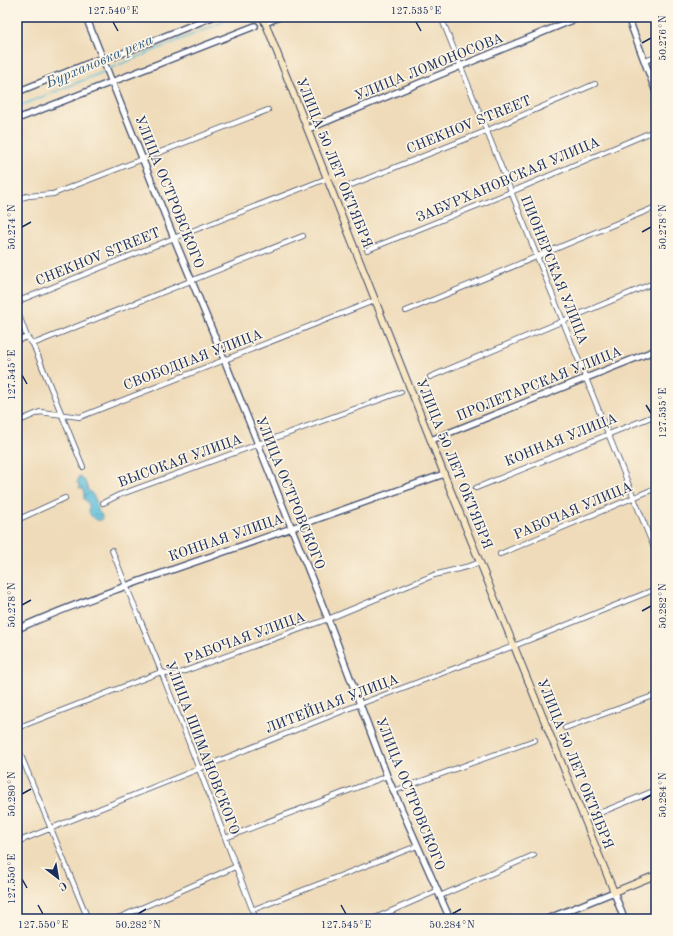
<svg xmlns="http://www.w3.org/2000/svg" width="673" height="936" viewBox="0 0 673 936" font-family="'Old Standard TT',serif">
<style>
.water{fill:url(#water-ripples);stroke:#3c779c}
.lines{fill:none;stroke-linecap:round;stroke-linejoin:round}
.stream{stroke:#5cbfdb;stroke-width:1.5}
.minor-casing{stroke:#3b496c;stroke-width:6}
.tertiary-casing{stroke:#3b496c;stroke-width:8}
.secondary-casing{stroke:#3b496c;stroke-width:8}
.minor{stroke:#fff;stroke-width:4.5}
.tertiary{stroke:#fff;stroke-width:5.5}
.secondary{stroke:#f9e7c3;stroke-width:6}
.ticks{fill:none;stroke:#1b2f5e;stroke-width:1.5}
.labels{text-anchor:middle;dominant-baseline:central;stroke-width:3.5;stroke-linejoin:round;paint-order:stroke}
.street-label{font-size:14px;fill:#1b2f5e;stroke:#fcf5e5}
.water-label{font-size:15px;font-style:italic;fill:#2e5a84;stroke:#fcf5e5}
.neatline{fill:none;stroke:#1b2f5e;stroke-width:1.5}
.ticks-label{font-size:10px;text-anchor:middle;fill:#1b2f5e}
</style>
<defs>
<pattern id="water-ripples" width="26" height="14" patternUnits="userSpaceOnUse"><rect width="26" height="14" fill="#5cbfdb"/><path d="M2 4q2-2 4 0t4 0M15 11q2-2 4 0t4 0" fill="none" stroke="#4b9cb5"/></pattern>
</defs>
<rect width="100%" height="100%" fill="#fcf5e5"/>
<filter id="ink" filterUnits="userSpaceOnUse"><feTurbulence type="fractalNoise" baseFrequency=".025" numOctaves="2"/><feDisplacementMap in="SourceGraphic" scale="8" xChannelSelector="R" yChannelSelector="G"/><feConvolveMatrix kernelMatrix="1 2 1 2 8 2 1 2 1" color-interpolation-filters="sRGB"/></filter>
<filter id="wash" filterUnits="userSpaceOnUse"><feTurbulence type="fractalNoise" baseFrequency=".012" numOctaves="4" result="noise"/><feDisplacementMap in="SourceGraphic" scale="16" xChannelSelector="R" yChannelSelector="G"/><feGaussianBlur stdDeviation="0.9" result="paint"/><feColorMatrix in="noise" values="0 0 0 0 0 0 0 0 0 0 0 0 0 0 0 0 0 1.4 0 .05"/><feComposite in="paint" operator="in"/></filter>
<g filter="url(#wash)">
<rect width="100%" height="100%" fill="#efdbb9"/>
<path class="water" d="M 79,476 L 85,481 L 89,492 L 90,491 L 96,500 L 98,511 L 102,515 L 102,519 L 99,521 L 92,517 L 89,512 L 89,505 L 85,499 L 84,499 L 84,492 L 82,488 L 79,488 L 80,486 L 77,483 Z"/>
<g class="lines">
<path class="stream" d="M 109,69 L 235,17
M 17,107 L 106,71"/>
</g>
</g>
<g filter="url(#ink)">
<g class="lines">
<defs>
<path id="minor" d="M 441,17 L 656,553
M 645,61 L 656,57
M 351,185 L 486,131 L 595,84
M 17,199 L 28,196 L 53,194 L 268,110
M 367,250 L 511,192 L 656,130
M 17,310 L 21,300 L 169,240 L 328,178
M 17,310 L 27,337 L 17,341
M 406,311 L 656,207
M 27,337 L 33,344 L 83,467
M 33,344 L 303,236
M 430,377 L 656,282
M 17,422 L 40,412 L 80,417 L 376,300
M 476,488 L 656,415
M 103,503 L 119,495 L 401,392
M 17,520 L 65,498
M 112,550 C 129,595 149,639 166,684 C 197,762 226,841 256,919
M 500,554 L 656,488
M 17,728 L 161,672 L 174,675 L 328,619 L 434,575 L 470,566 L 480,562
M 565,728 L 656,695
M 17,746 L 88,919
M 394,791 L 535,740
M 585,819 L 656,790
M 225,838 L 387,776
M 17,842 L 360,704 L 514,646 L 656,589
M 440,896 L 534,855
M 252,910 L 417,846
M 116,919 L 235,867
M 373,919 L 437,891"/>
<path id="tertiary" d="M 86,17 L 174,238 L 224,359 L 328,619 L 387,776 L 450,919
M 628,17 L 656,92
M 265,23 L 279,17
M 17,92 L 102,58 L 111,58 L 212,17
M 17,119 L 255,26
M 308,129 L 580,17
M 431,440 L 656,350
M 17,629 C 90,597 166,572 241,546 C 309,522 377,498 444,474
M 547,919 L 614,892 L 624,919"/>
<path id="secondary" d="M 263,17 L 444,474 L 614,892 L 656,875"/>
</defs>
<use href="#minor" class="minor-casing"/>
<use href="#tertiary" class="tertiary-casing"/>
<use href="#secondary" class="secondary-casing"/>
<use href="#minor" class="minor"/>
<use href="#tertiary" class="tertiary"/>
<use href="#secondary" class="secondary"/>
</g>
</g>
<path class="ticks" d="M 113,22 L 118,31M 416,22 L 421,31M 642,43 L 651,38M 22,227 L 31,222M 642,232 L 651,227M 22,375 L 27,384M 646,405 L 651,413M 22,605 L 31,600M 642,611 L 651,606M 22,794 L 31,789M 642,800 L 651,795M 22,879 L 27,888M 38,905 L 43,914M 341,905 L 346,914M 138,914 L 146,909M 452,914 L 461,909"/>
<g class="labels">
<g class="street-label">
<text transform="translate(429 67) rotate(-22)">УЛИЦА ЛОМОНОСОВА</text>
<text transform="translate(469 125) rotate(-22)">CHEKHOV STREET</text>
<text transform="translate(334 163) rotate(68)">УЛИЦА 50 ЛЕТ ОКТЯБРЯ</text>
<text transform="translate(508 180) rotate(-23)">ЗАБУРХАНОВСКАЯ УЛИЦА</text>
<text transform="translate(169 192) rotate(68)">УЛИЦА ОСТРОВСКОГО</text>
<text transform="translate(98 257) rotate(-22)">CHEKHOV STREET</text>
<text transform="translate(554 270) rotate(68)">ПИОНЕРСКАЯ УЛИЦА</text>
<text transform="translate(193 360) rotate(-21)">СВОБОДНАЯ УЛИЦА</text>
<text transform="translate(539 384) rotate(-22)">ПРОЛЕТАРСКАЯ УЛИЦА</text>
<text transform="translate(561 440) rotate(-22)">КОННАЯ УЛИЦА</text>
<text transform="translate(180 461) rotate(-20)">ВЫСОКАЯ УЛИЦА</text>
<text transform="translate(454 464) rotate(68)">УЛИЦА 50 ЛЕТ ОКТЯБРЯ</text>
<text transform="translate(290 493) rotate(68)">УЛИЦА ОСТРОВСКОГО</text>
<text transform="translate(573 511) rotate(-23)">РАБОЧАЯ УЛИЦА</text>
<text transform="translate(226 538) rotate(-19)">КОННАЯ УЛИЦА</text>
<text transform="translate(245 638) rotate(-20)">РАБОЧАЯ УЛИЦА</text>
<text transform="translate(332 704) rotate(-21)">ЛИТЕЙНАЯ УЛИЦА</text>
<text transform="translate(202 748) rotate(69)">УЛИЦА ШИМАНОВСКОГО</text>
<text transform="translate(575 764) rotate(68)">УЛИЦА 50 ЛЕТ ОКТЯБРЯ</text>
<text transform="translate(410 794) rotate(68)">УЛИЦА ОСТРОВСКОГО</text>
</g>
<g class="water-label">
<text transform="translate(100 62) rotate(-23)">Бурхановка река</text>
</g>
</g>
<rect width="673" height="936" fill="none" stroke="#fcf5e5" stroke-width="44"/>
<g transform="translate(58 878) rotate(149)" stroke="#fcf5e5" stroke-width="3" paint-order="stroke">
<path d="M0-3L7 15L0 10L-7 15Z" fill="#1b2f5e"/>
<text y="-6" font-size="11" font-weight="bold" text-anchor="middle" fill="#1b2f5e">С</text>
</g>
<rect x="22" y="22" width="629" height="892" class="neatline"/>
<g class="ticks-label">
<text x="113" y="14">127.540°E</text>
<text x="416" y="14">127.535°E</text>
<text transform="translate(662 38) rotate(-90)" y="4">50.276°N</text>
<text transform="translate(11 227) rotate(-90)" y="4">50.274°N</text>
<text transform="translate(662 227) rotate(-90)" y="4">50.278°N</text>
<text transform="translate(11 375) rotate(-90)" y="4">127.545°E</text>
<text transform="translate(662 413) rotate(-90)" y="4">127.535°E</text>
<text transform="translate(11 605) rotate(-90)" y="4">50.278°N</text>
<text transform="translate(662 606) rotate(-90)" y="4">50.282°N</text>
<text transform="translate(11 794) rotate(-90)" y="4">50.280°N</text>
<text transform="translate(662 795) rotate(-90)" y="4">50.284°N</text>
<text transform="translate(11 879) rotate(-90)" y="4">127.550°E</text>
<text x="43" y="928">127.550°E</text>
<text x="138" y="928">50.282°N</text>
<text x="346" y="928">127.545°E</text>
<text x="452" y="928">50.284°N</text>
</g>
</svg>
